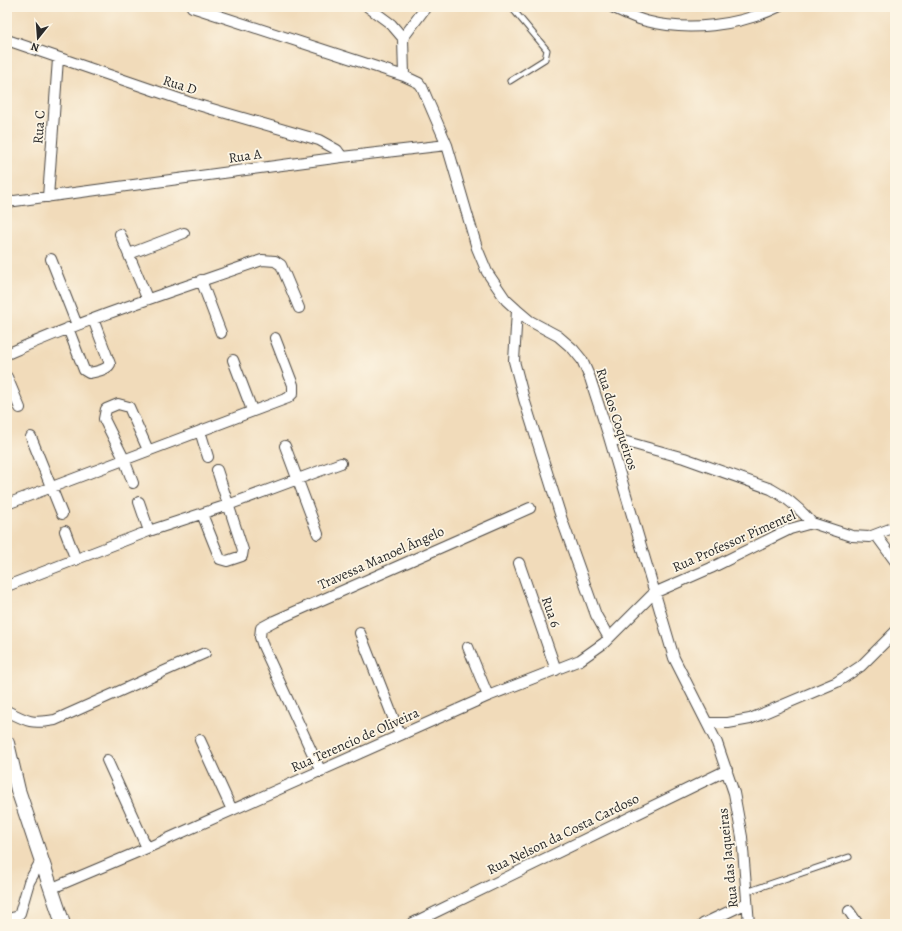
<svg xmlns="http://www.w3.org/2000/svg" width="902" height="931" viewBox="0 0 902 931" font-family="Alegreya,serif">
<style>
.lines{fill:none;stroke-linecap:round;stroke-linejoin:round}
.lane-casing{stroke:#494540;stroke-width:7}
.street-casing{stroke:#494540;stroke-width:12}
.secondary-casing{stroke:#494540;stroke-width:16}
.lane{stroke:#fff;stroke-width:5}
.street{stroke:#fff;stroke-width:10}
.secondary{stroke:#fff;stroke-width:14}
.labels{text-anchor:middle;dominant-baseline:central;stroke-width:3.5;stroke-linejoin:round;paint-order:stroke}
.street-label{font-size:14px;fill:#2b2b2b;stroke:#fcf5e5}
</style>
<rect width="100%" height="100%" fill="#fcf5e5"/>
<filter id="ink" filterUnits="userSpaceOnUse"><feTurbulence type="fractalNoise" baseFrequency=".025" numOctaves="2"/><feDisplacementMap in="SourceGraphic" scale="8" xChannelSelector="R" yChannelSelector="G"/><feConvolveMatrix kernelMatrix="1 2 1 2 8 2 1 2 1" color-interpolation-filters="sRGB"/></filter>
<filter id="wash" filterUnits="userSpaceOnUse"><feTurbulence type="fractalNoise" baseFrequency=".012" numOctaves="4" result="noise"/><feDisplacementMap in="SourceGraphic" scale="16" xChannelSelector="R" yChannelSelector="G"/><feGaussianBlur stdDeviation="0.9" result="paint"/><feColorMatrix in="noise" values="0 0 0 0 0 0 0 0 0 0 0 0 0 0 0 0 0 1.4 0 .05"/><feComposite in="paint" operator="in"/></filter>
<g filter="url(#wash)">
<rect width="100%" height="100%" fill="#f1dbba"/>
</g>
<g filter="url(#ink)">
<g class="lines">
<defs>
<path id="lane" d="M 510,81 L 545,59 L 547,50 L 511,7
M 746,892 L 849,857"/>
<path id="street" d="M 192,7 L 404,76 L 419,83 L 422,87 L 447,145 L 477,248 L 487,272 L 506,300 L 517,310 L 530,321 L 558,336 L 573,349 L 582,360 L 590,378 L 609,437 L 674,658 L 717,743 L 734,793 L 742,837 L 749,924
M 368,7 L 391,24 L 403,38 L 404,76
M 612,7 C 623,12 634,18 646,21 C 688,32 738,26 778,7
M 403,38 L 426,7
M 7,40 L 188,102 L 319,140 L 337,150 L 342,157
M 48,197 L 58,59
M 7,202 L 342,157 L 447,145
M 120,234 L 147,298
M 129,254 L 184,233
M 51,259 L 77,325
M 201,280 L 221,333
M 517,310 L 514,361 L 524,399 L 562,520 L 596,615 L 609,638
M 68,328 L 84,370 L 89,373 C 95,372 107,370 110,364 L 93,319
M 7,354 C 90,317 176,290 262,260 L 275,261 L 281,265 L 299,308
M 233,360 L 252,410
M 7,377 L 20,408
M 200,431 L 208,457
M 31,437 L 62,514
M 609,437 L 684,458 L 771,489 C 788,498 800,509 812,523
M 285,446 L 318,534
M 133,483 L 124,459 L 104,419 L 106,409 L 118,404 L 129,407 L 148,450
M 139,502 L 149,531
M 7,504 L 288,398 L 293,393 L 293,385 L 275,338
M 202,514 L 220,559 L 227,561 L 242,556 L 243,550 L 217,470
M 65,531 L 76,560
M 876,535 L 895,561
M 519,563 L 556,670
M 7,586 L 149,531 L 228,505 L 341,463
M 360,633 L 400,735
M 468,647 L 488,696
M 7,711 C 28,722 32,724 55,720 L 205,653
M 707,723 L 728,723 L 750,719 L 837,682 L 861,666 L 895,632
M 200,740 L 232,810
M 107,760 L 147,848
M 321,772 L 263,646 L 260,637 L 261,628 L 274,621 L 530,508
M 50,889 L 147,848 L 488,696 L 580,660 L 604,643 L 654,593 L 711,568 L 790,529 L 812,523 L 852,536 L 869,537 L 895,527
M 849,911 L 858,924
M 7,919 L 17,917 L 20,913 L 29,882 L 42,859
M 411,924 L 727,770
M 703,924 L 747,903"/>
<path id="secondary" d="M 7,743 L 18,790 L 63,924"/>
</defs>
<use href="#lane" class="lane-casing"/>
<use href="#street" class="street-casing"/>
<use href="#secondary" class="secondary-casing"/>
<use href="#lane" class="lane"/>
<use href="#street" class="street"/>
<use href="#secondary" class="secondary"/>
</g>
</g>
<g class="labels">
<g class="street-label">
<text transform="translate(180 85) rotate(18)">Rua D</text>
<text transform="translate(39 127) rotate(-86)">Rua C</text>
<text transform="translate(245 156) rotate(-8)">Rua A</text>
<text transform="translate(617 419) rotate(72)">Rua dos Coqueiros</text>
<text transform="translate(734 541) rotate(-24)">Rua Professor Pimentel</text>
<text transform="translate(381 558) rotate(-24)">Travessa Manoel Ângelo</text>
<text transform="translate(551 612) rotate(71)">Rua 6</text>
<text transform="translate(355 740) rotate(-24)">Rua Terencio de Oliveira</text>
<text transform="translate(563 834) rotate(-26)">Rua Nelson da Costa Cardoso</text>
<text transform="translate(728 858) rotate(-96)">Rua das Jaqueiras</text>
</g>
</g>
<rect width="902" height="931" fill="none" stroke="#fcf5e5" stroke-width="24"/>
<g transform="translate(38 38) rotate(197)" stroke="#fcf5e5" stroke-width="3" paint-order="stroke">
<path d="M0-3L7 15L0 10L-7 15Z" fill="#2b2b2b"/>
<text y="-6" font-size="11" font-weight="bold" text-anchor="middle" fill="#2b2b2b">N</text>
</g>
</svg>
